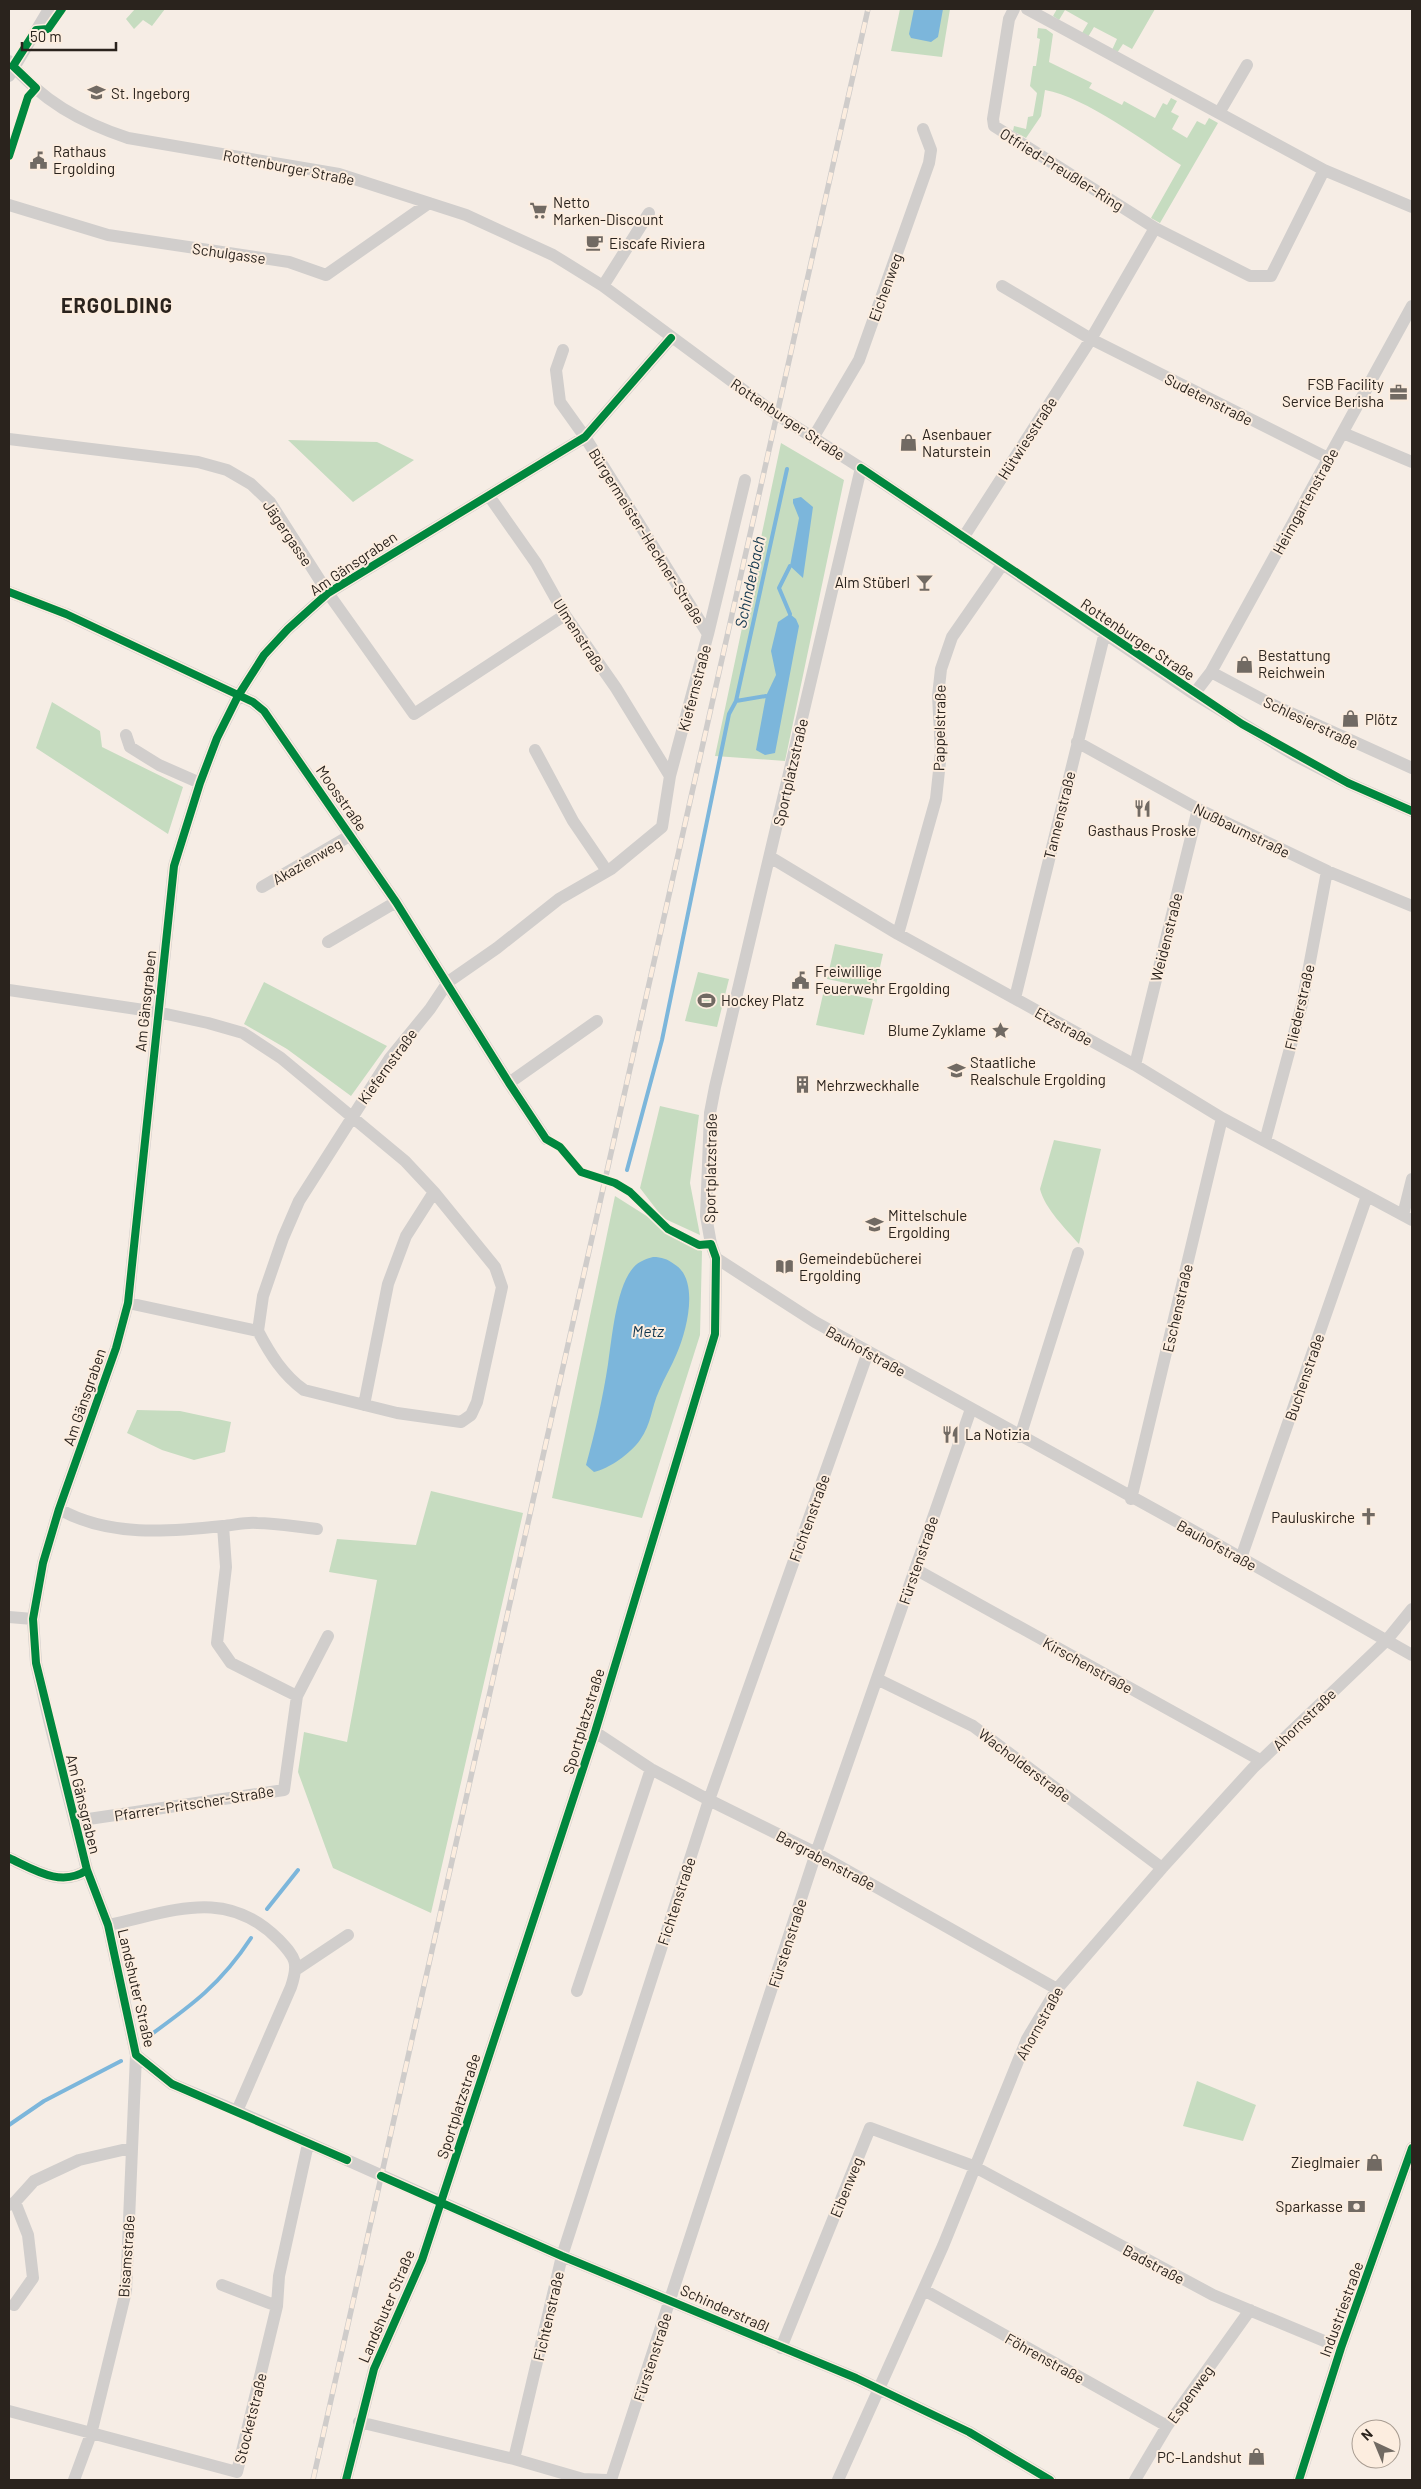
<svg xmlns="http://www.w3.org/2000/svg" width="1421" height="2489" viewBox="0 0 1421 2489" font-family="Barlow,sans-serif">
<style>
.green{fill:#c6dcc0}
.water{fill:#7cb6db}
.lines{fill:none;stroke-linecap:round;stroke-linejoin:round}
.stream{stroke:#7cb6db;stroke-width:4}
.minor{stroke:#d1cecc;stroke-width:12}
.rail-casing{stroke:#cfccca;stroke-width:5.5}
.rail{stroke:#fceddf;stroke-width:4;stroke-dasharray:11;stroke-linecap:butt}
.cycleway-casing{stroke:#fceddf;stroke-width:11}
.cycleway{stroke:#00873e;stroke-width:8}
.labels{text-anchor:middle;dominant-baseline:central;stroke-width:4;stroke-linejoin:round;paint-order:stroke}
.poi-label{font-size:15px;fill:#2a231d;stroke:#fceddf;text-anchor:start}
.street-label{font-size:15px;fill:#2a231d;stroke:#fceddf}
.water-label{font-size:16px;font-style:italic;fill:#11364e;stroke:#fceddf}
.district-label{font-size:20px;font-weight:bold;letter-spacing:1px;fill:#2a231d;stroke:#fceddf}
</style>
<rect width="100%" height="100%" fill="#f6ede5"/>
<path class="green" d="M 135,9 L 165,9 L 152,26 L 143,20 L 134,29 L 126,19 Z
M 900,9 L 950,9 L 942,57 L 891,51 Z
M 1057,9 L 1155,9 L 1132,49 L 1123,44 L 1117,53 L 1112,50 L 1117,39 L 1094,27 L 1088,37 L 1082,33 L 1088,23 L 1065,10 L 1059,20 L 1053,16 Z
M 1038,28 L 1046,29 L 1053,34 L 1049,62 L 1092,83 L 1089,88 L 1122,105 L 1124,101 L 1155,118 L 1163,103 L 1167,105 L 1171,98 L 1177,101 L 1171,112 L 1179,116 L 1172,129 L 1187,138 L 1197,121 L 1205,125 L 1209,118 L 1218,123 L 1160,223 L 1151,218 L 1181,165 C 1145,142 1085,97 1045,90 L 1041,116 L 1026,138 L 1013,131 L 1014,126 L 1026,129 L 1028,117 L 1033,116 L 1037,93 L 1030,86 L 1033,66 L 1036,66 L 1040,39 L 1037,38 Z
M 288,440 L 377,442 L 414,460 L 353,502 Z
M 781,443 L 844,480 L 785,761 L 715,756 Z
M 52,702 L 100,731 L 102,747 L 183,787 L 168,834 L 36,748 Z
M 835,944 L 883,954 L 875,989 L 827,979 Z
M 698,972 L 729,979 L 717,1027 L 685,1021 Z
M 264,982 L 387,1046 L 351,1096 L 287,1049 L 244,1024 Z
M 824,990 L 873,999 L 864,1035 L 816,1025 Z
M 660,1106 L 699,1115 L 690,1183 L 700,1235 L 663,1218 L 640,1188 Z
M 1054,1140 L 1101,1149 L 1079,1244 C 1066,1229 1045,1209 1040,1189 Z
M 615,1196 L 702,1251 L 700,1335 L 642,1518 L 552,1498 Z
M 137,1410 L 180,1411 L 231,1422 L 225,1452 L 194,1460 L 162,1450 L 127,1433 Z
M 431,1491 L 523,1513 L 431,1913 L 333,1868 L 298,1772 L 304,1732 L 347,1742 L 377,1580 L 329,1572 L 337,1539 L 416,1545 Z
M 1197,2081 L 1256,2105 L 1243,2141 L 1183,2126 Z"/>
<path class="water" d="M 914,9 L 943,9 L 938,37 L 931,42 L 911,38 L 909,34 Z
M 801,497 L 813,507 L 803,578 L 790,566 L 799,518 L 793,503 L 793,499 Z
M 790,614 L 796,619 L 799,626 L 775,753 L 765,755 L 756,750 L 766,696 L 776,675 L 771,651 L 778,622 Z
M 653,1257 C 662,1257 667,1259 674,1264 C 700,1279 687,1330 677,1353 C 672,1366 664,1378 659,1391 C 651,1408 652,1423 640,1440 C 631,1453 609,1469 594,1472 L 586,1465 C 595,1433 603,1397 608,1364 C 612,1339 616,1287 633,1268 C 639,1261 646,1259 653,1257 Z"/>
<g class="lines">
<path class="stream" d="M 790,566 L 779,588 L 790,614
M 736,701 L 787,469
M 627,1170 L 662,1040 L 729,714 L 736,701 L 766,696
M 267,1909 L 298,1870
M 149,2036 C 192,2005 221,1984 251,1938
M 9,2125 L 44,2101 L 121,2061"/>
<path class="minor" d="M 1014,9 L 1009,19 L 993,119 L 994,126 L 1155,228
M 1027,9 L 1324,170 L 1412,207
M 9,61 C 42,101 80,122 128,138 L 339,174 L 466,215 L 553,255 L 603,286 L 776,414 L 861,468 L 1194,694 L 1294,755 L 1348,783 L 1412,811
M 9,76 L 49,9
M 1219,113 L 1247,65
M 9,205 L 108,235 L 289,262 L 326,275 L 429,203
M 603,286 L 649,213
M 1002,286 L 1091,339 L 1328,458
M 671,338 L 585,437 L 328,593 L 288,629 L 264,655 L 238,696 L 217,738 L 200,783 L 174,866 L 128,1303 L 116,1348 L 59,1509 L 43,1563 L 33,1619 L 36,1663 L 49,1720 L 87,1870 L 108,1925 L 136,2055 L 172,2084 L 237,2111 L 562,2256 L 856,2378 L 969,2432 L 1050,2480
M 563,350 L 556,370 L 560,402 L 585,437 L 708,634
M 1343,433 L 1412,462
M 813,438 L 859,360 L 929,163 L 931,150 L 923,129
M 9,439 L 198,462 L 227,470 L 251,484 L 270,502 L 328,593 L 414,714 L 565,615
M 489,496 L 536,563 L 565,615 L 616,688 L 670,776
M 963,538 L 1091,339 L 1155,228 L 1250,276 L 1271,276 L 1324,170
M 9,592 L 66,614 L 253,702 L 264,711 L 396,902 L 509,1083 L 546,1139
M 1211,672 L 1271,704 L 1412,768
M 1194,694 L 1211,672 L 1412,306
M 126,735 L 130,747 L 159,765 L 200,783
M 1077,742 L 1198,809 L 1327,871 L 1412,906
M 535,750 L 573,821 L 607,871
M 770,857 L 898,934 L 1135,1065 L 1222,1118 L 1412,1220
M 262,887 L 351,835
M 898,934 L 936,799 L 941,752 L 938,696 L 941,669 L 952,637 L 1002,565
M 328,942 L 396,902
M 9,990 L 157,1012 L 208,1023 L 243,1033 L 281,1058 L 405,1161 L 434,1192 L 495,1267 L 502,1287 L 477,1402 L 471,1415 L 461,1422 L 397,1413 L 304,1390 C 283,1375 270,1354 258,1331 L 128,1303
M 1015,998 L 1105,632
M 1135,1065 L 1198,809
M 509,1083 L 597,1021
M 1265,1141 L 1302,1004 L 1327,871
M 1403,1215 L 1412,1179
M 716,1258 L 815,1322 L 1192,1530 L 1412,1655
M 258,1331 L 263,1296 L 283,1238 L 299,1201 L 390,1058 L 430,1009 L 448,982 L 497,948 L 559,899 L 611,869 L 662,827 L 670,776 L 708,634 L 745,480
M 364,1405 L 388,1284 L 406,1236 L 434,1192
M 1020,1437 L 1078,1253
M 1131,1499 L 1222,1118
M 59,1509 C 108,1537 168,1532 223,1526 C 234,1525 246,1522 257,1523 C 277,1523 297,1527 317,1529
M 223,1526 L 226,1567 L 217,1643 L 231,1663 L 297,1696 L 328,1636
M 1241,1558 L 1367,1196
M 915,1569 L 1260,1760
M 9,1617 L 33,1619
M 877,1679 L 973,1726 L 1162,1868
M 595,1732 L 651,1769 L 709,1800 L 816,1853 L 1057,1989
M 75,1821 L 284,1790 L 297,1696
M 9,1858 C 33,1869 61,1888 87,1870
M 108,1925 C 172,1912 226,1886 279,1940 C 296,1958 299,1963 291,1987 L 237,2111
M 297,1969 L 348,1935
M 577,1991 L 651,1769
M 9,2205 L 15,2202 L 34,2181 L 79,2160 L 131,2148
M 222,2285 L 277,2306
M 924,2290 L 1167,2426
M 14,2305 L 33,2278 L 28,2235 L 15,2202
M 781,2348 L 870,2128 L 973,2166 L 1213,2295 L 1341,2348
M 9,2411 L 237,2472 L 277,2306 L 279,2276 L 308,2144
M 359,2422 L 514,2459 L 583,2479 L 606,2480
M 514,2459 L 562,2256 L 709,1800 L 868,1352
M 74,2480 L 91,2434 L 126,2291 L 136,2055
M 346,2480 L 374,2369 L 422,2260 L 595,1732 L 715,1334 L 716,1258 L 711,1244 L 706,1216 L 710,1113 L 715,1087 L 861,468
M 611,2480 L 816,1853 L 971,1409
M 838,2480 L 943,2246 L 1027,2039 L 1057,1989 L 1162,1868 L 1253,1768 L 1386,1641 L 1412,1609
M 1135,2480 L 1167,2426 L 1250,2310
M 1299,2480 L 1341,2348 L 1412,2148"/>
<defs>
<path id="rail" d="M 313,2480 L 868,9"/>
</defs>
<use href="#rail" class="rail-casing"/>
<use href="#rail" class="rail"/>
<defs>
<path id="cycleway" d="M 9,156 L 28,97 L 36,88 L 13,66 L 36,30 L 48,29 L 62,9
M 861,468 L 1242,724 L 1348,783 L 1412,811
M 9,592 L 66,614 L 253,702 L 264,711 L 396,902 L 509,1083 L 546,1139 L 560,1147 L 581,1172 L 615,1183 L 630,1192 L 668,1229 L 699,1245 L 711,1244 L 716,1258 L 715,1334 L 595,1732 L 422,2260 L 374,2369 L 346,2480
M 9,1858 C 33,1869 61,1888 87,1870
M 347,2160 L 172,2084 L 136,2055 L 108,1925 L 87,1870 L 36,1663 L 33,1619 L 43,1563 L 59,1509 L 116,1348 L 128,1303 L 174,866 L 200,783 L 217,738 L 238,696 L 264,655 L 288,629 L 328,593 L 585,437 L 671,338
M 381,2176 L 562,2256 L 856,2378 L 969,2432 L 1050,2480
M 1299,2480 L 1341,2348 L 1412,2148"/>
</defs>
<use href="#cycleway" class="cycleway-casing"/>
<use href="#cycleway" class="cycleway"/>
</g>
<defs>
<symbol id="school-bare" viewBox="-9 -9 18 18"><path d="M0-5L7-2L0 1L-7-2ZM-4 1L0 2.5L4 1V4Q0 6-4 4Z" fill="#716a63" stroke="#fceddf" stroke-width="2.5" paint-order="stroke"/></symbol>
<symbol id="civic-bare" viewBox="-9 -9 18 18"><path d="M-.6-6.5H3V-4.5H.6V-3L4-1V1h2V6H-6V1h2V-1L-.6-3ZM-1.2 2.5V6h2.4V2.5Z" fill="#716a63" stroke="#fceddf" stroke-width="2.5" paint-order="stroke"/></symbol>
<symbol id="supermarket-bare" viewBox="-9 -9 18 18"><path d="M-6-5.5h2.5l.6 2H6L4.5 2H-2.5L-4.4-4H-6ZM-1.5 3.2a1.3 1.3 0 1 0 .1 0ZM3 3.2a1.3 1.3 0 1 0 .1 0Z" fill="#716a63" stroke="#fceddf" stroke-width="2.5" paint-order="stroke"/></symbol>
<symbol id="cafe-bare" viewBox="-9 -9 18 18"><path d="M-5.5-4.5H6V0H3Q3 3.5 0 3.5H-2.5Q-5.5 3.5-5.5 0ZM3-3.2v2h1.7v-2ZM-6 4.5H4V6H-6Z" fill="#716a63" stroke="#fceddf" stroke-width="2.5" paint-order="stroke"/></symbol>
<symbol id="office-bare" viewBox="-9 -9 18 18"><path d="M-6-3h4V-5.5h4V-3h4V5H-6ZM-1-4.5V-3h2v-1.5ZM-6 0V1H6V0Z" fill="#716a63" stroke="#fceddf" stroke-width="2.5" paint-order="stroke"/></symbol>
<symbol id="shop-bare" viewBox="-9 -9 18 18"><path d="M-5-2.5h2.3a2.7 3.5 0 0 1 5.4 0H5L5.5 6h-11ZM-1.5-2.5h3a1.5 2.3 0 0 0-3 0Z" fill="#716a63" stroke="#fceddf" stroke-width="2.5" paint-order="stroke"/></symbol>
<symbol id="bar-bare" viewBox="-9 -9 18 18"><path d="M-6-5H6L.8 .8V4.5H3.5V6h-7V4.5H-.8V.8Z" fill="#716a63" stroke="#fceddf" stroke-width="2.5" paint-order="stroke"/></symbol>
<symbol id="restaurant-bare" viewBox="-9 -9 18 18"><path d="M-5-6h1v4h1v-4h1v4h1v-4h1v5L-1.5 .5V6h-2V.5L-5-1ZM5-6V6H3V1.5H1.5Q1.5-4 5-6Z" fill="#716a63" stroke="#fceddf" stroke-width="2.5" paint-order="stroke"/></symbol>
<symbol id="stadium-bare" viewBox="-9 -9 18 18"><path d="M0-5a6.5 5 0 1 0 0 10a6.5 5 0 1 0 0-10ZM-3.5-1.8h7v3.6h-7Z" fill="#716a63" stroke="#fceddf" stroke-width="2.5" paint-order="stroke"/></symbol>
<symbol id="sight-bare" viewBox="-9 -9 18 18"><path d="M0-6L1.8-2.2L6-1.7L2.9 1.2L3.7 5.4L0 3.3L-3.7 5.4L-2.9 1.2L-6-1.7L-1.8-2.2Z" fill="#716a63" stroke="#fceddf" stroke-width="2.5" paint-order="stroke"/></symbol>
<symbol id="building-bare" viewBox="-9 -9 18 18"><path d="M-4-6H4V6H1V3H-1V6H-4ZM-2.5-4.3h1.7v1.8h-1.7ZM.8-4.3h1.7v1.8H.8ZM-2.5-1h1.7V.8h-1.7ZM.8-1h1.7V.8H.8Z" fill="#716a63" stroke="#fceddf" stroke-width="2.5" paint-order="stroke"/></symbol>
<symbol id="library-bare" viewBox="-9 -9 18 18"><path d="M-6-4Q-3-5.5-.7-3.5V5Q-3 3-6 4ZM6-4Q3-5.5 .7-3.5V5Q3 3 6 4Z" fill="#716a63" stroke="#fceddf" stroke-width="2.5" paint-order="stroke"/></symbol>
<symbol id="church-bare" viewBox="-9 -9 18 18"><path d="M-1.2-6h2.4v3.5h3.3v2.4h-3.3V6h-2.4V-.1h-3.3v-2.4h3.3Z" fill="#716a63" stroke="#fceddf" stroke-width="2.5" paint-order="stroke"/></symbol>
<symbol id="bank-bare" viewBox="-9 -9 18 18"><path d="M-6-4H6V4H-6ZM0-2.3a2.3 2.3 0 1 0 0 4.6a2.3 2.3 0 1 0 0-4.6Z" fill="#716a63" stroke="#fceddf" stroke-width="2.5" paint-order="stroke"/></symbol>
</defs>
<g fill-rule="evenodd">
<use href="#school-bare" x="84" y="80" width="25" height="25"/>
<use href="#civic-bare" x="26" y="148" width="25" height="25"/>
<use href="#supermarket-bare" x="526" y="198" width="25" height="25"/>
<use href="#cafe-bare" x="582" y="230" width="25" height="25"/>
<use href="#office-bare" x="1386" y="380" width="25" height="25"/>
<use href="#shop-bare" x="896" y="430" width="25" height="25"/>
<use href="#bar-bare" x="912" y="570" width="25" height="25"/>
<use href="#shop-bare" x="1232" y="652" width="25" height="25"/>
<use href="#shop-bare" x="1338" y="706" width="25" height="25"/>
<use href="#restaurant-bare" x="1130" y="796" width="25" height="25"/>
<use href="#civic-bare" x="788" y="968" width="25" height="25"/>
<use href="#stadium-bare" x="694" y="988" width="25" height="25"/>
<use href="#sight-bare" x="988" y="1018" width="25" height="25"/>
<use href="#school-bare" x="944" y="1058" width="25" height="25"/>
<use href="#building-bare" x="790" y="1072" width="25" height="25"/>
<use href="#school-bare" x="862" y="1212" width="25" height="25"/>
<use href="#library-bare" x="772" y="1254" width="25" height="25"/>
<use href="#restaurant-bare" x="938" y="1422" width="25" height="25"/>
<use href="#church-bare" x="1356" y="1504" width="25" height="25"/>
<use href="#shop-bare" x="1362" y="2150" width="25" height="25"/>
<use href="#bank-bare" x="1344" y="2194" width="25" height="25"/>
<use href="#shop-bare" x="1244" y="2444" width="25" height="25"/>
</g>
<g class="labels">
<g class="poi-label">
<text x="111" y="93">St. Ingeborg</text>
<text x="53" y="151">Rathaus<tspan x="53" dy="17">Ergolding</tspan></text>
<text x="553" y="202">Netto<tspan x="553" dy="17">Marken-Discount</tspan></text>
<text x="609" y="243">Eiscafe Riviera</text>
<text x="1384" y="384" text-anchor="end">FSB Facility<tspan x="1384" dy="17">Service Berisha</tspan></text>
<text x="922" y="434">Asenbauer<tspan x="922" dy="17">Naturstein</tspan></text>
<text x="910" y="582" text-anchor="end">Alm Stüberl</text>
<text x="1258" y="655">Bestattung<tspan x="1258" dy="17">Reichwein</tspan></text>
<text x="1365" y="719">Plötz</text>
<text x="1142" y="830" text-anchor="middle">Gasthaus Proske</text>
<text x="815" y="971">Freiwillige<tspan x="815" dy="17">Feuerwehr Ergolding</tspan></text>
<text x="721" y="1000">Hockey Platz</text>
<text x="986" y="1030" text-anchor="end">Blume Zyklame</text>
<text x="970" y="1062">Staatliche<tspan x="970" dy="17">Realschule Ergolding</tspan></text>
<text x="816" y="1085">Mehrzweckhalle</text>
<text x="888" y="1215">Mittelschule<tspan x="888" dy="17">Ergolding</tspan></text>
<text x="799" y="1258">Gemeindebücherei<tspan x="799" dy="17">Ergolding</tspan></text>
<text x="965" y="1434">La Notizia</text>
<text x="1355" y="1517" text-anchor="end">Pauluskirche</text>
<text x="1360" y="2162" text-anchor="end">Zieglmaier</text>
<text x="1343" y="2206" text-anchor="end">Sparkasse</text>
<text x="1242" y="2457" text-anchor="end">PC-Landshut</text>
</g>
<g class="street-label">
<text transform="translate(289 167) rotate(11)">Rottenburger Straße</text>
<text transform="translate(1062 169) rotate(32)">Otfried-Preußler-Ring</text>
<text transform="translate(229 253) rotate(8)">Schulgasse</text>
<text transform="translate(885 287) rotate(-70)">Eichenweg</text>
<text transform="translate(1209 399) rotate(27)">Sudetenstraße</text>
<text transform="translate(788 419) rotate(34)">Rottenburger Straße</text>
<text transform="translate(1027 438) rotate(-57)">Hütwiesstraße</text>
<text transform="translate(1305 501) rotate(-61)">Heimgartenstraße</text>
<text transform="translate(288 533) rotate(56)">Jägergasse</text>
<text transform="translate(647 536) rotate(58)">Bürgermeister-Heckner-Straße</text>
<text transform="translate(353 563) rotate(-34)">Am Gänsgraben</text>
<text transform="translate(580 635) rotate(57)">Ulmenstraße</text>
<text transform="translate(1138 639) rotate(34)">Rottenburger Straße</text>
<text transform="translate(694 688) rotate(-75)">Kiefernstraße</text>
<text transform="translate(1311 722) rotate(25)">Schlesierstraße</text>
<text transform="translate(939 728) rotate(-89)">Pappelstraße</text>
<text transform="translate(790 772) rotate(-77)">Sportplatzstraße</text>
<text transform="translate(342 798) rotate(55)">Moosstraße</text>
<text transform="translate(1059 815) rotate(-76)">Tannenstraße</text>
<text transform="translate(1242 830) rotate(26)">Nußbaumstraße</text>
<text transform="translate(307 861) rotate(-30)">Akazienweg</text>
<text transform="translate(1166 937) rotate(-76)">Weidenstraße</text>
<text transform="translate(145 1001) rotate(-84)">Am Gänsgraben</text>
<text transform="translate(1299 1007) rotate(-77)">Fliederstraße</text>
<text transform="translate(1064 1026) rotate(29)">Etzstraße</text>
<text transform="translate(387 1066) rotate(-54)">Kiefernstraße</text>
<text transform="translate(710 1168) rotate(-89)">Sportplatzstraße</text>
<text transform="translate(1177 1308) rotate(-77)">Eschenstraße</text>
<text transform="translate(866 1351) rotate(29)">Bauhofstraße</text>
<text transform="translate(1304 1377) rotate(-71)">Buchenstraße</text>
<text transform="translate(84 1397) rotate(-71)">Am Gänsgraben</text>
<text transform="translate(809 1518) rotate(-70)">Fichtenstraße</text>
<text transform="translate(1217 1545) rotate(29)">Bauhofstraße</text>
<text transform="translate(918 1560) rotate(-71)">Fürstenstraße</text>
<text transform="translate(1088 1665) rotate(29)">Kirschenstraße</text>
<text transform="translate(1304 1719) rotate(-44)">Ahornstraße</text>
<text transform="translate(583 1721) rotate(-73)">Sportplatzstraße</text>
<text transform="translate(1025 1765) rotate(37)">Wacholderstraße</text>
<text transform="translate(194 1803) rotate(-9)">Pfarrer-Pritscher-Straße</text>
<text transform="translate(84 1804) rotate(76)">Am Gänsgraben</text>
<text transform="translate(826 1860) rotate(28)">Bargrabenstraße</text>
<text transform="translate(676 1901) rotate(-72)">Fichtenstraße</text>
<text transform="translate(787 1943) rotate(-72)">Fürstenstraße</text>
<text transform="translate(137 1988) rotate(77)">Landshuter Straße</text>
<text transform="translate(1039 2023) rotate(-61)">Ahornstraße</text>
<text transform="translate(458 2106) rotate(-72)">Sportplatzstraße</text>
<text transform="translate(846 2187) rotate(-68)">Eibenweg</text>
<text transform="translate(126 2256) rotate(-86)">Bisamstraße</text>
<text transform="translate(1154 2264) rotate(28)">Badstraße</text>
<text transform="translate(386 2306) rotate(-67)">Landshuter Straße</text>
<text transform="translate(725 2308) rotate(24)">Schinderstraßl</text>
<text transform="translate(1341 2309) rotate(-70)">Industriestraße</text>
<text transform="translate(548 2316) rotate(-77)">Fichtenstraße</text>
<text transform="translate(652 2357) rotate(-72)">Fürstenstraße</text>
<text transform="translate(1045 2358) rotate(29)">Föhrenstraße</text>
<text transform="translate(1190 2394) rotate(-54)">Espenweg</text>
<text transform="translate(250 2418) rotate(-76)">Stocketstraße</text>
</g>
<g class="water-label">
<text transform="translate(749 582) rotate(-78)">Schinderbach</text>
<text x="648" y="1330">Metz</text>
</g>
<g class="district-label">
<text x="117" y="305">ERGOLDING</text>
</g>
</g>
<rect width="1421" height="2489" fill="none" stroke="#2a231d" stroke-width="20"/>
<g transform="translate(1376 2444) rotate(316)"><circle r="24" fill="#fceddf" stroke="#a89c91"/>
<path d="M0-4L9 19L0 12L-9 19Z" fill="#716a63"/>
<text y="-8" font-size="14" font-weight="bold" text-anchor="middle" fill="#2a231d">N</text>
</g>
<path d="M22 42v8h94v-8" fill="none" stroke="#2a231d" stroke-width="2.5"/>
<text x="30" y="42" font-size="15" fill="#2a231d" stroke="#fceddf" stroke-width="4" paint-order="stroke">50 m</text>
</svg>
